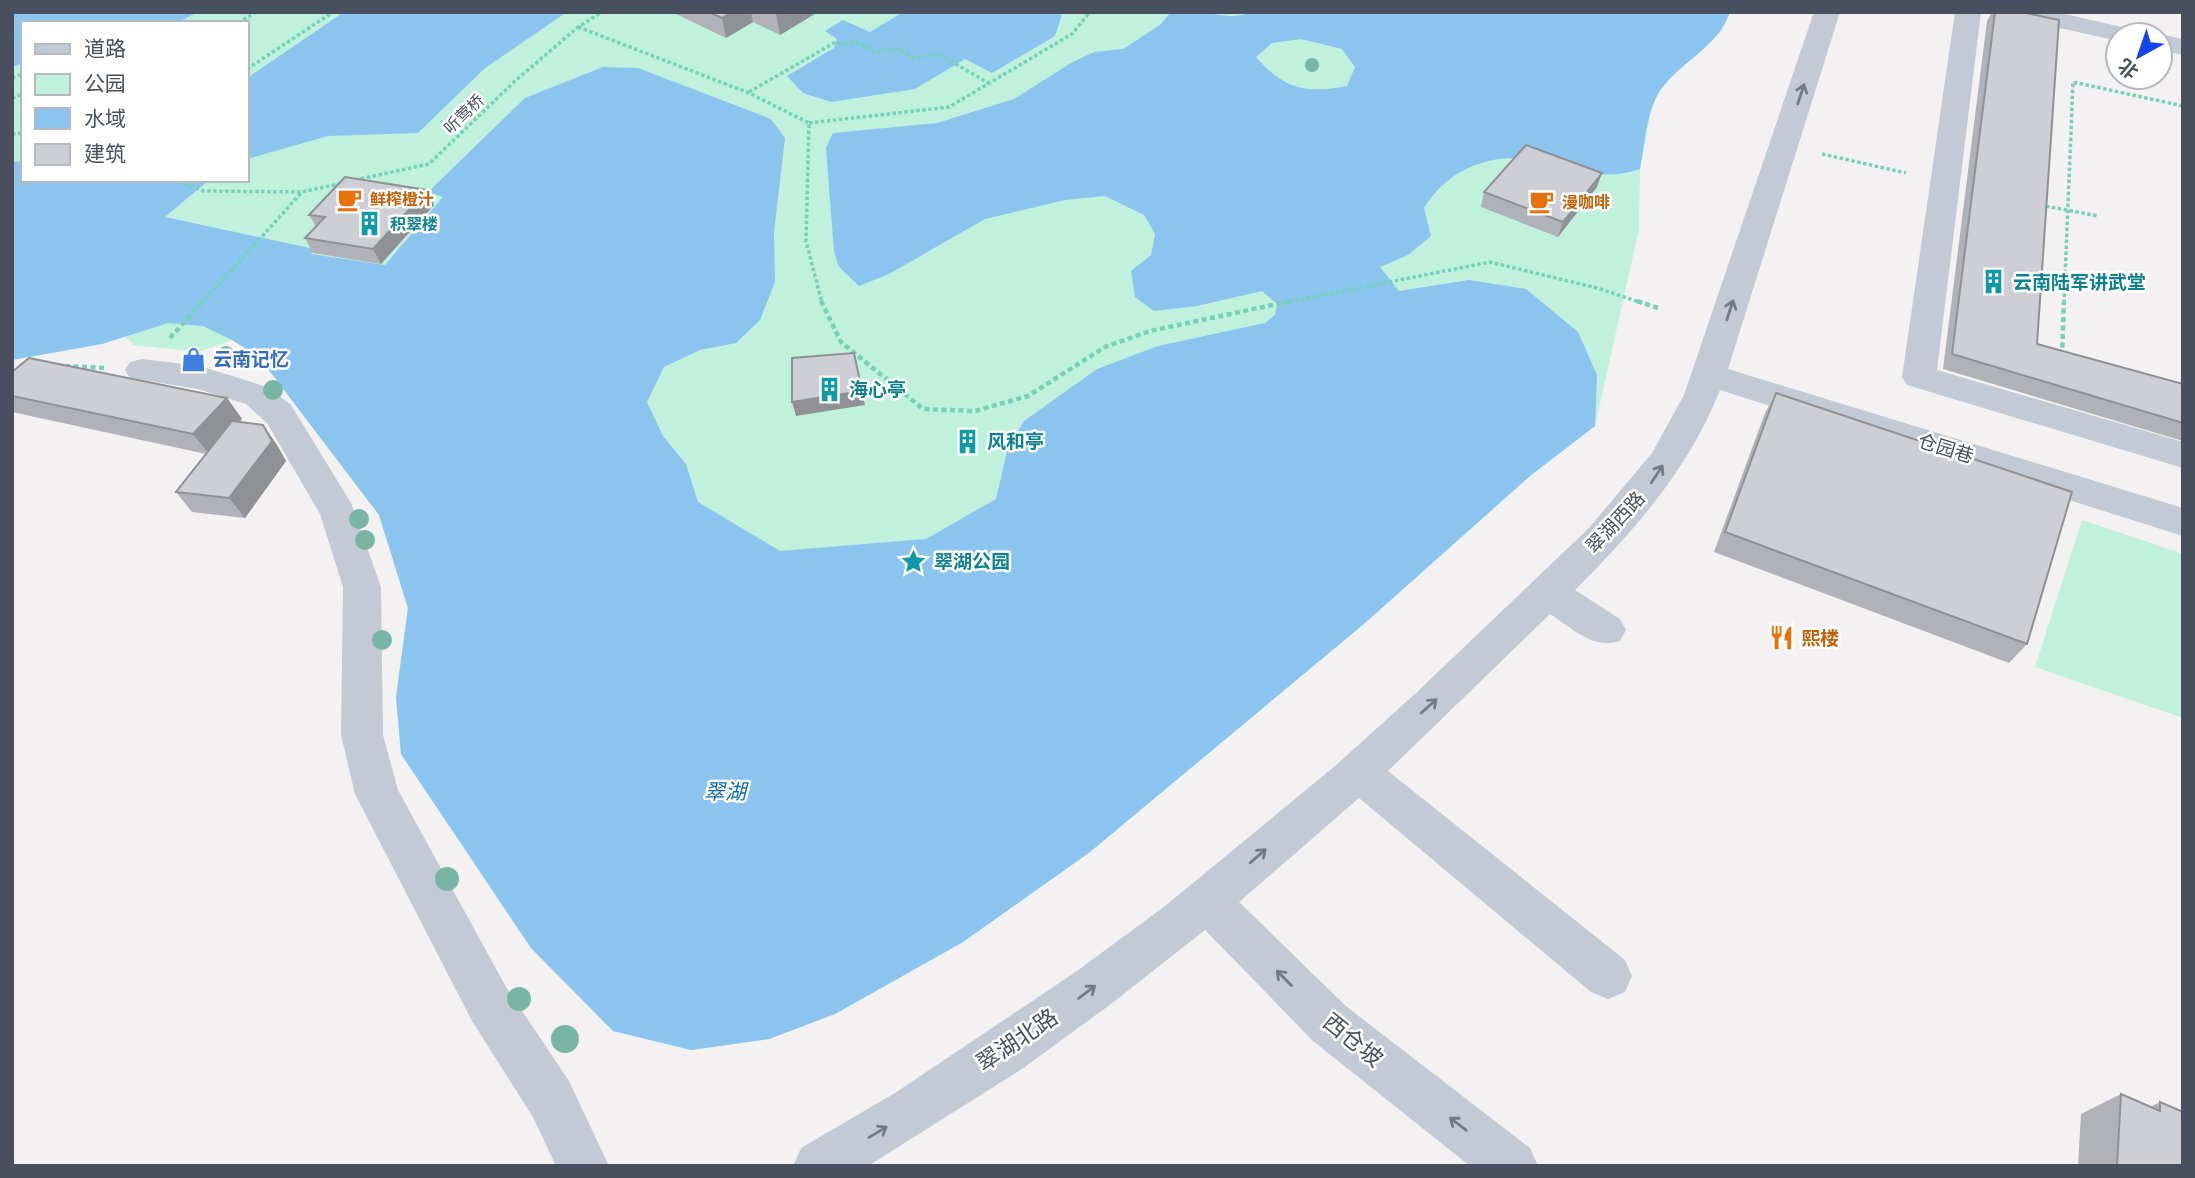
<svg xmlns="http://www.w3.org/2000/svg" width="2195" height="1178" viewBox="0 0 2195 1178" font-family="'DejaVu Sans','Noto Sans SC',sans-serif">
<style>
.green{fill:#bff1dd;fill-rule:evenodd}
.water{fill:#8bc4ef;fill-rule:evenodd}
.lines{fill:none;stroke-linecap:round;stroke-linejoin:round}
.path-far1{stroke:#75d1b7;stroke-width:3.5;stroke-dasharray:3.5 2.5;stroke-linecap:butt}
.path{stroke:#75d1b7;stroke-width:4.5;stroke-dasharray:5 3.5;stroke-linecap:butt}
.minor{fill:#c4c9d6;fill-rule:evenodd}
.tree{fill:#78b5a4}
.wall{fill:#b0b2b7}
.shaded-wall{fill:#909195}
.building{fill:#cdcfd5;stroke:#909195;stroke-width:2}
.oneway{stroke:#737a89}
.labels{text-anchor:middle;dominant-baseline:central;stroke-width:5;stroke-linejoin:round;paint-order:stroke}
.far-street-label{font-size:16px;fill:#484f5f;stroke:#fff}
.far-food-label{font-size:16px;font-weight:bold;fill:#c56008;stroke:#fff;text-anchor:start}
.far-culture-label{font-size:16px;font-weight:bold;fill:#0d838f;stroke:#fff;text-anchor:start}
.culture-label{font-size:19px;font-weight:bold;fill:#0d838f;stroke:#fff;text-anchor:start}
.shop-label{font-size:19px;font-weight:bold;fill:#366cbe;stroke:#fff;text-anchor:start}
.street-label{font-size:19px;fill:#484f5f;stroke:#fff}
.food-label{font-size:19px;font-weight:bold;fill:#c56008;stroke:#fff;text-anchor:start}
.water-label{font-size:21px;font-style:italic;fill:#0869b2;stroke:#fff}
.near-street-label{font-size:23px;fill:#484f5f;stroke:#fff}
</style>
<rect width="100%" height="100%" fill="#f3f1f1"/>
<path class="green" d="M 12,12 L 1730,12 L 1722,31 L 1672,76 L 1659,92 L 1651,110 L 1640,169 L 1639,229 L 1595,426 L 1530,476 L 1365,623 L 1090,852 L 963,942 L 835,1014 L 769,1039 L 691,1050 L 613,1031 L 531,948 L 401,754 L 396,697 L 408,608 L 379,515 L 259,357 L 232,340 L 199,352 L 134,345 L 125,336 L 102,344 L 12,360 ZM 23,23 L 247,23 L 247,180 L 23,180 Z
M 2082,520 L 2183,554 L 2183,718 L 2035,667 Z"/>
<path class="water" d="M 12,12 L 198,12 L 176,23 L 23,23 L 23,64 L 12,67 Z
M 344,12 L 567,12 L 485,68 L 418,133 L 328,136 L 247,159 L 247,78 Z
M 903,12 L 1055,12 L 1062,15 L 1055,36 L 992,73 L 965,59 L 915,89 L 831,102 L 803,93 L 787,76 L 834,48 L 837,39 L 825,31 L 843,20 L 870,32 Z
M 1171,12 C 1181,12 1191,11 1201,12 C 1219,14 1233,20 1252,12 L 1730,12 C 1718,47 1682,61 1661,89 C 1646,111 1645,144 1640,169 C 1607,181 1579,171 1545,164 C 1537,162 1527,158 1519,158 C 1478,157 1444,175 1424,208 L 1431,236 L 1408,255 L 1380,267 L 1399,291 L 1469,280 L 1526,289 L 1578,332 L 1597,375 L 1595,426 L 1530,476 L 1365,623 L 1090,852 L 963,942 L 835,1014 L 769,1039 L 691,1050 L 613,1031 L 531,948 L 401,754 L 396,697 L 408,608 L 379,515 L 259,357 L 232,340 L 203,326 L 168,323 L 102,344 L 12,360 L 12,162 L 23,161 L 23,180 L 209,180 L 165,217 L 314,249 L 311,254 L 385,265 L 443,197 L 428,192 L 525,98 L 603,67 L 638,68 L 771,119 L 785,138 L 774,232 L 775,282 L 760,320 L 736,343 L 700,350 L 664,367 L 647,402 L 663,436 L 686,464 L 698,502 L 780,551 L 926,539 L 996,499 L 1008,447 L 1024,421 L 1097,369 L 1158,346 L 1265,323 L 1275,315 L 1277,304 L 1262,291 L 1197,306 L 1154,311 L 1135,297 L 1131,271 L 1151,255 L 1155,234 L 1144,215 L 1105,196 L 1065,200 L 985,219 L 889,274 L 859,286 L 839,267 L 834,252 L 826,148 L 833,133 L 937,123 L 1014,99 L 1071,63 L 1094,52 L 1123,49 L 1160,25 ZM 1301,39 L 1342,49 L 1355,67 L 1347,86 C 1306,94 1284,89 1256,57 L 1272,43 Z"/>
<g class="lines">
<path class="path-far1" d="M 238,23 L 256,12
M 578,27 L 749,93 L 809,123 L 806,241 L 822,303
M 12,36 L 23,35
M 247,69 L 333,12
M 12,78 L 23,74
M 749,92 L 834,43 L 860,43 L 874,52 L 898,49 L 913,58 L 939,54 L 990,84
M 12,98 L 23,94
M 809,123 L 949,107 L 1072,34 L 1090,12
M 12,134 L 23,133
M 1822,154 L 1906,173
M 173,180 L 204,191 L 301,192
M 355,180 L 429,164 L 515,81 L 578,27 L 602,12
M 2040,205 L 2098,216
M 202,303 L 302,192 L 343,183
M 1283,303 L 1490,262 L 1597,288 L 1642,303
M 2064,303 L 2073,82 L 2183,106"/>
<path class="path" d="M 821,301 L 841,342 L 923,409 L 975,411 L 1028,396 L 1105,347 L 1150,331 L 1291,301
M 1637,301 L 1661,309
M 170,338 L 203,301
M 2062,356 L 2064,301
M 65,366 L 106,368"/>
<path class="minor" d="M 1814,12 L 1840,12 L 1728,369 L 2183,508 L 2183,536 L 1720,390 C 1689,469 1634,531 1575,590 L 1620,619 L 1626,630 L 1620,641 C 1593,650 1572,628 1550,614 L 1388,771 L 1625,960 L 1632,976 L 1625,992 L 1608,999 L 1591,992 L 1359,798 L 1239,902 L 1347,1007 L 1530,1148 L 1538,1166 L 1470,1166 L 1313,1041 L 1205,930 L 1111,1004 L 1022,1069 L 868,1166 L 793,1166 L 801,1148 L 895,1093 L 1077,971 L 1165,906 L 1335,766 L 1416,693 L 1589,528 L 1652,453 L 1684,395 Z
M 1955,12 L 1981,12 L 1937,370 L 2183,442 L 2183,468 L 1907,385 L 1902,377 Z
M 2008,12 L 2056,12 L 2135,30 L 2139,35 L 2118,35 L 2118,41 L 2011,17 Z
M 2160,34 L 2183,39 L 2183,55 L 2160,50 L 2160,35 L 2157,35 Z
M 142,359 L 200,366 L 270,388 L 291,405 L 351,503 L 381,587 L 383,735 L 398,790 L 506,987 L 569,1081 L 609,1166 L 556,1166 L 533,1117 L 472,1021 L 355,794 L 341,735 L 343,587 L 320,514 L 267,423 L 246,404 L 198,389 L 130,378 L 125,370 L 130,362 Z"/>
</g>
<g class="tree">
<circle cx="1312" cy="65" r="7"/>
<circle cx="226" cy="355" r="9"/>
<circle cx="273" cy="390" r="10"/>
<circle cx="359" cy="519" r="10"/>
<circle cx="365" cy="540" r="10"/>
<circle cx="382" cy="640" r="10"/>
<circle cx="447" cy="879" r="12"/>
<circle cx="519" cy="999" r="12"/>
<circle cx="565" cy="1039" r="14"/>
</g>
<path class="wall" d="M 672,12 L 818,12 L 780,35 L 753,22 L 726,38 Z
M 1992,12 L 2021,12 L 2037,344 L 2183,384 L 2183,441 L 1943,369 L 1987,21 Z
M 1597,187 L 1558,237 L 1481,207 L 1484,192 Z
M 427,190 L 434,205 L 381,264 L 313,253 L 305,238 L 316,227 L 309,215 Z
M 12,372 L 227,398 L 242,419 L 239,422 L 263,425 L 277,445 L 286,461 L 245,518 L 192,512 L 176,492 L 206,454 L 12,412 Z
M 1776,393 L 2027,644 L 2009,663 L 1714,552 L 1765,413 Z
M 2121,1094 L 2150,1107 L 2160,1102 L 2183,1166 L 2078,1166 L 2081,1114 Z"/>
<path class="shaded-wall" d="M 732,12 L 751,12 L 753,22 L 726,38 L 722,18 Z
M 780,12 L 818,12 L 780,35 L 776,14 Z
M 1602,173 L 1597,187 L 1558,237 L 1563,222 Z
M 427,190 L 434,205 L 381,264 L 373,249 Z
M 862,391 L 865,405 L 796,416 L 792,402 Z
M 227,398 L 242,419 L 209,454 L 193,434 Z
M 263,425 L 277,445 L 286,461 L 245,518 L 229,498 Z"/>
<path class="building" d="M 709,12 L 732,12 L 722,18 Z
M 1995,12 L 2021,12 L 2059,20 L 2037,344 L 2183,384 L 2183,423 L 1952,354 Z
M 1526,145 L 1602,173 L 1563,222 L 1484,192 Z
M 345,177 L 427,190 L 373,249 L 305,238 L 325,217 L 309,215 Z
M 854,353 L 862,391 L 792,402 L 792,358 Z
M 29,358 L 227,398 L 193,434 L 12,396 L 12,372 Z
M 1776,393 L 2072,492 L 2027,644 L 1725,532 Z
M 232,421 L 263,425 L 272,441 L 229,498 L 176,492 Z
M 2121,1094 L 2160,1111 L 2160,1102 L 2183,1112 L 2183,1166 L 2117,1166 Z"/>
<defs><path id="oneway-shaft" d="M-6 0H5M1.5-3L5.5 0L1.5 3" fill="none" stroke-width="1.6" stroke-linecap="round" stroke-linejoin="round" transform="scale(1.75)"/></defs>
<g class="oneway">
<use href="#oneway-shaft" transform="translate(1801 94) rotate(-72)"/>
<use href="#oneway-shaft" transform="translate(1730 310) rotate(-72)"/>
<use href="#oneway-shaft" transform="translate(1657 474) rotate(-57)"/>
<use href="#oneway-shaft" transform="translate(1429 706) rotate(-42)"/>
<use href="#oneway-shaft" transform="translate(1258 856) rotate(-41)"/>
<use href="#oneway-shaft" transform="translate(1284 978) rotate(-135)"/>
<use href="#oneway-shaft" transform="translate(1087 992) rotate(-37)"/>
<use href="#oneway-shaft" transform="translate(1458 1124) rotate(-142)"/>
<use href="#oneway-shaft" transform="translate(878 1132) rotate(-31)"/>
</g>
<defs>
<symbol id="cafe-bare" viewBox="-9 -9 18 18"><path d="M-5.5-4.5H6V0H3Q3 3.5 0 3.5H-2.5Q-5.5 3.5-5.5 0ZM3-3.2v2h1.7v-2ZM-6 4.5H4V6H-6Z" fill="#e8710a" stroke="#fff" stroke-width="2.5" paint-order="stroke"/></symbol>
<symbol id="building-bare" viewBox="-9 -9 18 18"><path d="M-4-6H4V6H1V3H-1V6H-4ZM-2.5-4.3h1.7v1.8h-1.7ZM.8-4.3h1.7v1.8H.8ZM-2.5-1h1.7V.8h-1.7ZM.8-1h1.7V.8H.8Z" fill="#0f9aa8" stroke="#fff" stroke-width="2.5" paint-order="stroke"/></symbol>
<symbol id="shop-bare" viewBox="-9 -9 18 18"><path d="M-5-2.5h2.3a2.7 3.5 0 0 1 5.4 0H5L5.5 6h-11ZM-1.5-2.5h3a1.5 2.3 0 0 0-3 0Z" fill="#3f7fe0" stroke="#fff" stroke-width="2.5" paint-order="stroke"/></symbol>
<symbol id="sight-bare" viewBox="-9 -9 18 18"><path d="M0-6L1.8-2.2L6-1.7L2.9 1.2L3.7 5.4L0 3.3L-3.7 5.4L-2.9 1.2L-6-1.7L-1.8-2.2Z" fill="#0f9aa8" stroke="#fff" stroke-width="2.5" paint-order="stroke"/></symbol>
<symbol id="restaurant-bare" viewBox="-9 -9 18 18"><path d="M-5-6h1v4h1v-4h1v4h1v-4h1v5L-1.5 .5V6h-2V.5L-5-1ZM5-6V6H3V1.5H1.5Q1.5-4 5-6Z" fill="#e8710a" stroke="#fff" stroke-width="2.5" paint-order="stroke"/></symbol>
</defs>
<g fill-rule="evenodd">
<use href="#cafe-bare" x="332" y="182" width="35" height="35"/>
<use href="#cafe-bare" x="1524" y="184" width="35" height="35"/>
<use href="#building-bare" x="352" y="206" width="35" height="35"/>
<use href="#building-bare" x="1976" y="264" width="35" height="35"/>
<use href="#shop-bare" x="176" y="342" width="35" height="35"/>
<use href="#building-bare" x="812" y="372" width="35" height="35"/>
<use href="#building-bare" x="950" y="424" width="35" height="35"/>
<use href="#sight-bare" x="896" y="544" width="35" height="35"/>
<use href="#restaurant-bare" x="1764" y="620" width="35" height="35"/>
</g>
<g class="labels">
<g class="far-street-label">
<text transform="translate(464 114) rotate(-44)">听莺桥</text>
</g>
<g class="far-food-label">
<text x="370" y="199">鲜榨橙汁</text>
<text x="1562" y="202">漫咖啡</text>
</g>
<g class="far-culture-label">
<text x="390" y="224">积翠楼</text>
</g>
<g class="culture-label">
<text x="2013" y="282">云南陆军讲武堂</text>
<text x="849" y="389">海心亭</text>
<text x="987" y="441">风和亭</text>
<text x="934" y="561">翠湖公园</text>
</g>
<g class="shop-label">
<text x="213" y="359">云南记忆</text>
</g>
<g class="street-label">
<text transform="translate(1946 448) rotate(17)">仓园巷</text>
<text transform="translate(1615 522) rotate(-47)">翠湖西路</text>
</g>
<g class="food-label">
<text x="1801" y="638">熙楼</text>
</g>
<g class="water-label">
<text x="725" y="792">翠湖</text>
</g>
<g class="near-street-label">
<text transform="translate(1017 1040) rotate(-34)">翠湖北路</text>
<text transform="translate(1353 1040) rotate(39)">西仓坡</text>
</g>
</g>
<rect width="2195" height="1178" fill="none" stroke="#484f5f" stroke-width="28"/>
<rect x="21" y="21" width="228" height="161" fill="#ffffff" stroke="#b6b9bf" stroke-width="2"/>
<rect x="35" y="44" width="35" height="10" fill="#c4c9d6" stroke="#b6b9bf" stroke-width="2"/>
<text x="84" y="56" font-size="21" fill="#484f5f">道路</text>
<rect x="35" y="74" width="35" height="21" fill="#bff1dd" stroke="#b6b9bf" stroke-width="2"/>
<text x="84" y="91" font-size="21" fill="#484f5f">公园</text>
<rect x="35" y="108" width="35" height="21" fill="#8bc4ef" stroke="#b6b9bf" stroke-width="2"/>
<text x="84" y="126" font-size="21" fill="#484f5f">水域</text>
<rect x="35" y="144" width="35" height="21" fill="#cdcfd5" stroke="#b6b9bf" stroke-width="2"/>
<text x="84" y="161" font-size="21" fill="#484f5f">建筑</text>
<g transform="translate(2139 56) rotate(220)"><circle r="33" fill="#ffffff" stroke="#b6b9bf" stroke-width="2"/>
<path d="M0-5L12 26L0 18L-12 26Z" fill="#1343ea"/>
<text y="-10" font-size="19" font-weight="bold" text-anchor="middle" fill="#484f5f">北</text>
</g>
</svg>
